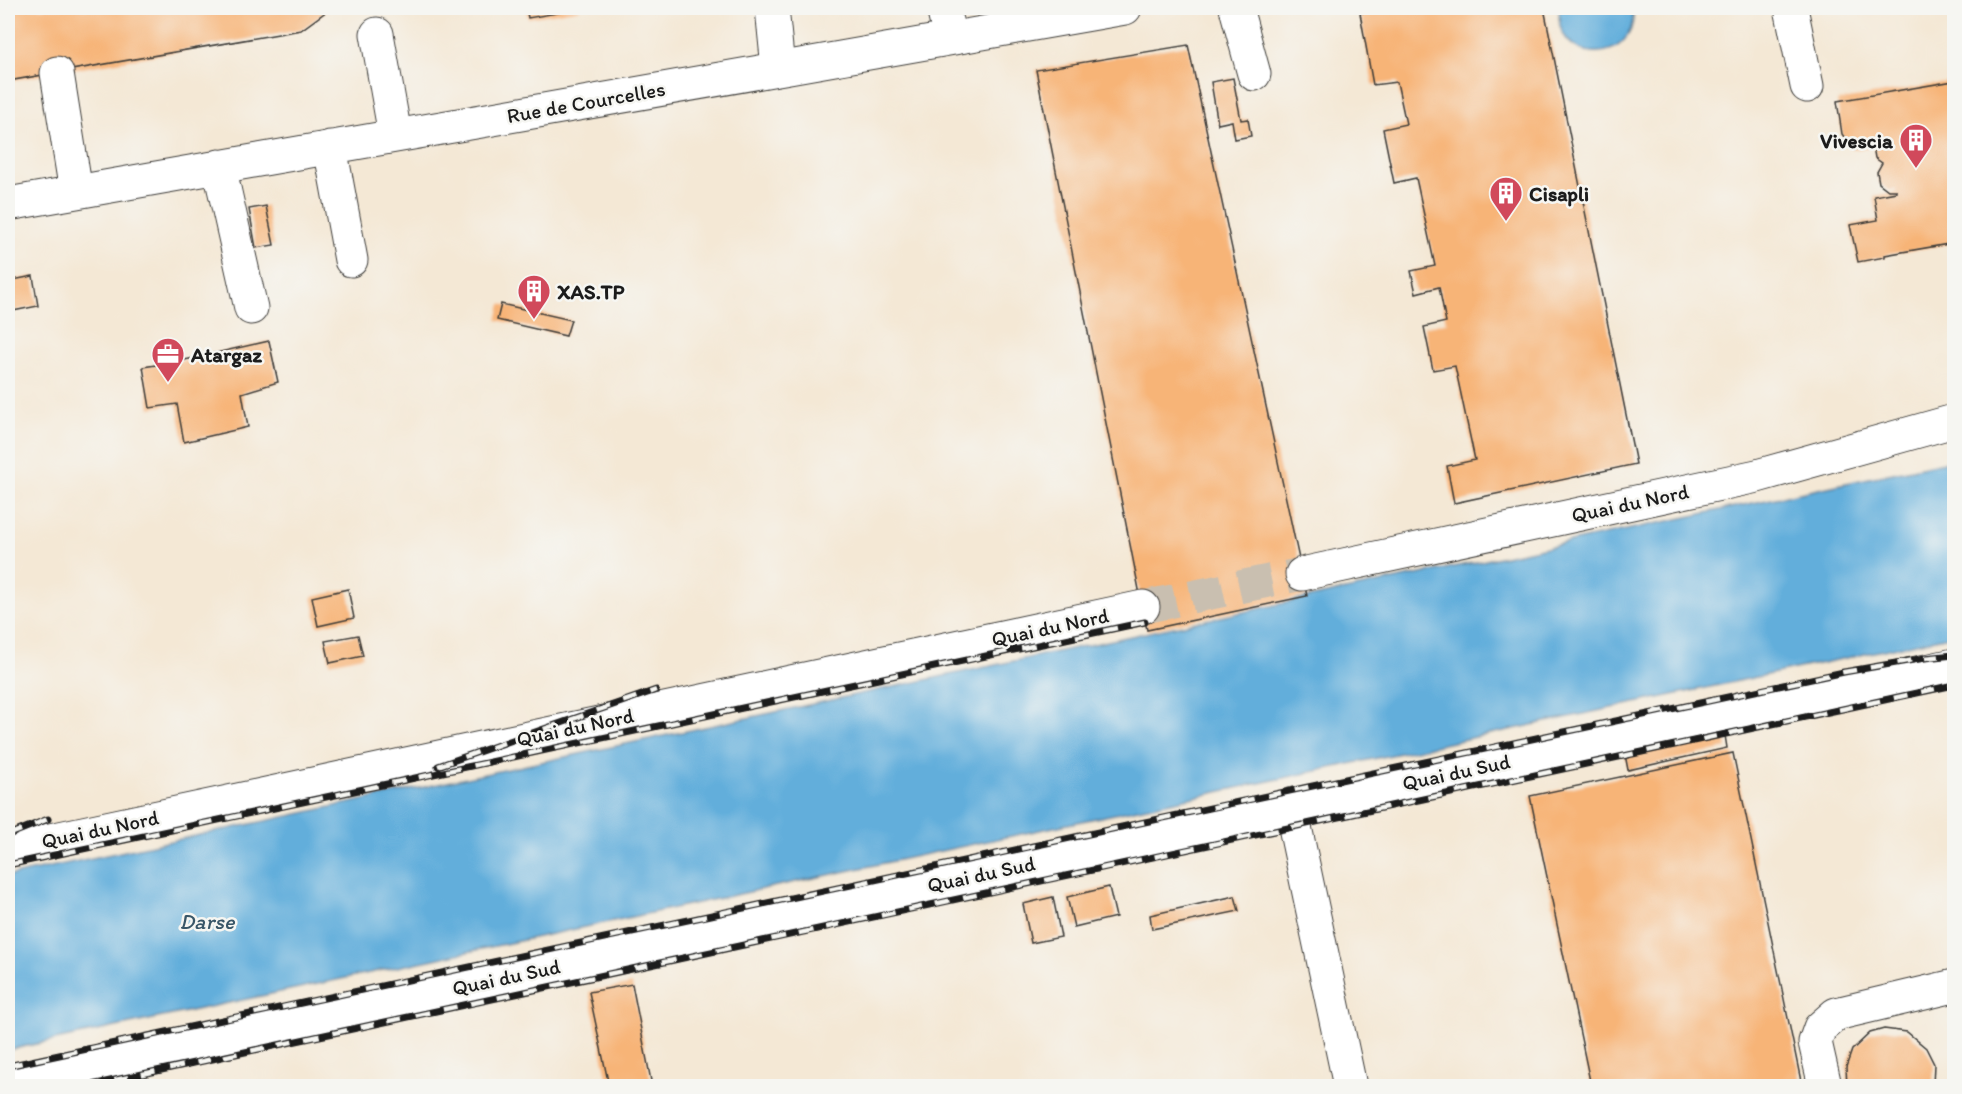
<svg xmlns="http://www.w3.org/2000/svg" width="1962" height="1094" viewBox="0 0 1962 1094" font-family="Itim,sans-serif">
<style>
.water{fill:#62aedb;stroke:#3f657c;stroke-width:1.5}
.building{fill:#f7b477}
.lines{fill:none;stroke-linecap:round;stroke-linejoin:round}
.minor-tunnel{stroke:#c9bfb0;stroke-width:33;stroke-dasharray:33 16;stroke-linecap:butt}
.minor-casing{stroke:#3c3b38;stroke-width:35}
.minor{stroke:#fff;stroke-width:33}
.rail-casing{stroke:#1c1c1c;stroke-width:7}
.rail{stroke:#f6f6f2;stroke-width:4.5;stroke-dasharray:14;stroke-linecap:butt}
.labels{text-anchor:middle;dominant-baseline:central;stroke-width:5;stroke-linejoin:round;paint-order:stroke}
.street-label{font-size:21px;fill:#1c1c1c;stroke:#f6f6f2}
.poi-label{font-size:21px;font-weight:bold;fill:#1c1c1c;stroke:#f6f6f2;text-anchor:start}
.water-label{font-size:22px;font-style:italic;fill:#385668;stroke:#f6f6f2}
</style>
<rect width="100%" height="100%" fill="#f6f6f2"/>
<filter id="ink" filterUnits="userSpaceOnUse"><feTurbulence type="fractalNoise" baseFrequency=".0167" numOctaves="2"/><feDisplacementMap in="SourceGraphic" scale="12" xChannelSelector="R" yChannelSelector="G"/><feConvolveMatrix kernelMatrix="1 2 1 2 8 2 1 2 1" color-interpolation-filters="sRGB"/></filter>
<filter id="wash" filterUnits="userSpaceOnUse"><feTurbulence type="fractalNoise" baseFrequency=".008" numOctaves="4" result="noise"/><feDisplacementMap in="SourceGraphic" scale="24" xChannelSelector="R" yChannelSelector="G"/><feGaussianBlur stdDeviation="1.35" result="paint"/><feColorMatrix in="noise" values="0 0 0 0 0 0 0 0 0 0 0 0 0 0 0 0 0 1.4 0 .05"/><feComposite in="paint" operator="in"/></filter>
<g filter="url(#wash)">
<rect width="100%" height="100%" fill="#f4e8d5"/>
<path class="water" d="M 1560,8 L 1633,8 C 1639,69 1550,65 1560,8 Z
M 1954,460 L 1954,635 L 8,1050 L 8,876 Z"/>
<g id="blocks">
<path class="building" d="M 8,8 L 331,8 L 301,30 L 8,81 Z
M 526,8 L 579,8 L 580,9 L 528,18 Z
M 1389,8 L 1544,8 L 1636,464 L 1454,503 L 1447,466 L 1475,460 L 1455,366 L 1433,370 L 1424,327 L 1446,322 L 1439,287 L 1416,293 L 1411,271 L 1435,266 L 1416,178 L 1394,183 L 1383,129 L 1406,124 L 1397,82 L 1373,85 L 1360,13 Z
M 1188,45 L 1307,596 L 1147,630 L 1036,70 Z
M 1233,78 L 1241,120 L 1248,119 L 1251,136 L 1235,139 L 1232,121 L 1218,124 L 1211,82 Z
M 1954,81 L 1954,243 L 1885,255 L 1885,257 L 1858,262 L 1850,225 L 1878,220 L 1874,196 L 1896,192 L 1896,190 L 1888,190 L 1879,183 L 1877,172 L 1882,163 L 1875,158 L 1873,146 L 1853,150 L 1842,134 L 1837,101 Z
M 266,206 L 274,245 L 256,248 L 249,209 Z
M 33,276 L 38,306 L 8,312 L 8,281 Z
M 501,304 L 571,320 L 566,336 L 497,320 Z
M 269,341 L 278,382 L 242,393 L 248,427 L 184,442 L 177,404 L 150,408 L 143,367 L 176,362 Z
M 348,589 L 354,618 L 318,626 L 312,597 Z
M 358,635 L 363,656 L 330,663 L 325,641 Z
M 1724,729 L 1727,748 L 1628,770 L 1624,749 Z
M 1733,753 L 1802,1086 L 1591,1086 L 1530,796 Z
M 1109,887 L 1116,917 L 1074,927 L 1067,897 Z
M 1235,896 L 1239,911 L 1152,929 L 1150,915 Z
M 1053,897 L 1061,937 L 1031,943 L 1023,904 Z
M 632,984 L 652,1086 L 609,1086 L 589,992 Z
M 1884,1029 L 1907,1032 L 1926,1048 L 1934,1064 L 1933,1086 L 1847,1086 L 1846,1067 L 1852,1050 L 1870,1033 Z"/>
</g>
</g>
<g filter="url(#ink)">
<use href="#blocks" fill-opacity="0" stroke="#3c3b38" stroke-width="1.5"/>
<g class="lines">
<path class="minor-tunnel" d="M 1143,607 L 1302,574"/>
<defs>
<path id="minor" d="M 772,8 L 778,68
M 943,8 L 950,38
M 1236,8 L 1254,74
M 1791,8 L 1807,86
M 377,34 L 395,135
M 57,73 L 76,192
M 330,147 L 351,260
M 219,166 L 251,308
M 8,204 L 1125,8
M 1302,574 L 1757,476 L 1954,421
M 1291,808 L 1350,1086
M 8,849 L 1143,607
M 8,1084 L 1954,665
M 1825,1086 L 1815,1042 L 1820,1028 L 1836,1014 L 1954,986"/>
</defs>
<use href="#minor" class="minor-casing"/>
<use href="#minor" class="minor"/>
<defs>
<path id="rail" d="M 438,766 L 656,690
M 8,835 L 48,819
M 8,865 L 1145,622
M 8,1066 L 1844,672 L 1925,658 L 1954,655
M 87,1086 L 1954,685"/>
</defs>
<use href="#rail" class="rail-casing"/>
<use href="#rail" class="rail"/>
</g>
</g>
<defs>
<symbol id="building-pin" viewBox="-11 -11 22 30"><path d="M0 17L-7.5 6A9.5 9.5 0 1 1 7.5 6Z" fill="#d1495b" stroke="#f6f6f2"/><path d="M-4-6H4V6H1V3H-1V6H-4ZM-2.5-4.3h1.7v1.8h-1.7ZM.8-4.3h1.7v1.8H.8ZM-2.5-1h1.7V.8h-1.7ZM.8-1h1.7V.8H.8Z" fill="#fff"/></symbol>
<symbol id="office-pin" viewBox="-11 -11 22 30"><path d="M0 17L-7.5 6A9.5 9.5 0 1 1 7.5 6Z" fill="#d1495b" stroke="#f6f6f2"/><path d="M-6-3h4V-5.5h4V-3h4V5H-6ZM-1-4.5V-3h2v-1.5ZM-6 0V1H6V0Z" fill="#fff"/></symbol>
</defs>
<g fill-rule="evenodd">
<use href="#building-pin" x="1897" y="121" width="38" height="52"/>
<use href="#building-pin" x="1487" y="174" width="38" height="52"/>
<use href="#building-pin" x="515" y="272" width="38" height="52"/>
<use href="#office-pin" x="149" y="335" width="38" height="52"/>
</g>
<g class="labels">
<g class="street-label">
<text transform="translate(586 102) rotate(-10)">Rue de Courcelles</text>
<text transform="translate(1630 503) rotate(-12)">Quai du Nord</text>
<text transform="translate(1050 627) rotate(-12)">Quai du Nord</text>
<text transform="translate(575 727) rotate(-12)">Quai du Nord</text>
<text transform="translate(1456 772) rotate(-12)">Quai du Sud</text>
<text transform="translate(100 829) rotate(-12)">Quai du Nord</text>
<text transform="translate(981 874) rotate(-12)">Quai du Sud</text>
<text transform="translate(506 977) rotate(-12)">Quai du Sud</text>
</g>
<g class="poi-label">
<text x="1893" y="140" text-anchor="end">Vivescia</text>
<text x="1529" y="193">Cisapli</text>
<text x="557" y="291">XAS.TP</text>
<text x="191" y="354">Atargaz</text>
</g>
<g class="water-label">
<text x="207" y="921">Darse</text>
</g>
</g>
<rect width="1962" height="1094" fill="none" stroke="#f6f6f2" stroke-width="30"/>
</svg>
